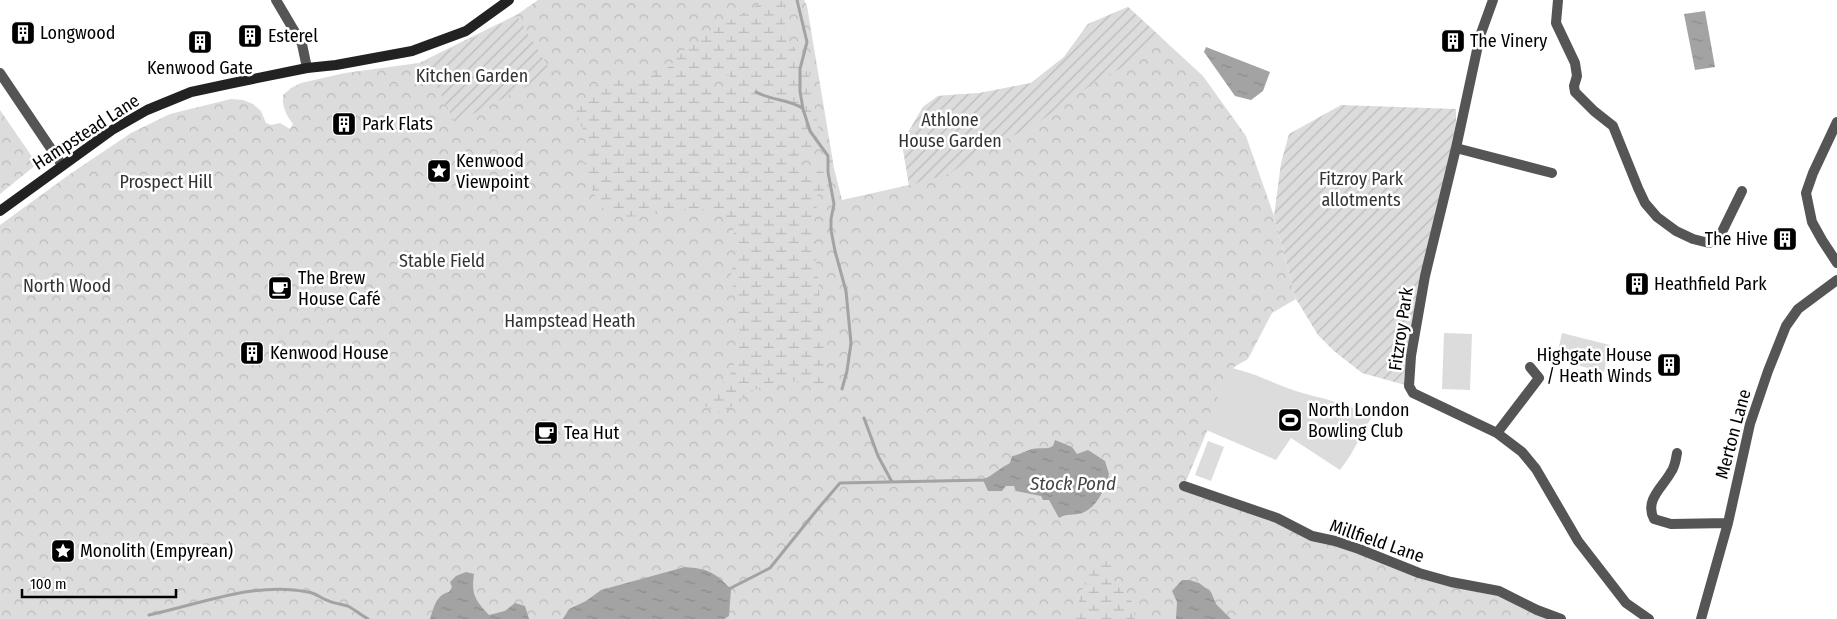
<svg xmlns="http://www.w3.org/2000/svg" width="1837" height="619" viewBox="0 0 1837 619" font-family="'Fira Sans Condensed',sans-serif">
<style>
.forest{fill:url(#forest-crowns)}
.wetland{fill:url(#wetland-marsh);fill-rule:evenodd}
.garden{fill:url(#garden-furrows)}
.pitch{fill:#dcdcdc}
.water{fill:url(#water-ripples)}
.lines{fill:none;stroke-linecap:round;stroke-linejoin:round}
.stream{stroke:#a3a3a3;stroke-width:3}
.minor{stroke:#555;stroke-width:10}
.tertiary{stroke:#555;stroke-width:10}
.secondary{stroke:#222;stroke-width:10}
.labels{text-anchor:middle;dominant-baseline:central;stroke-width:5;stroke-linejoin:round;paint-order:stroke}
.poi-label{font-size:18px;fill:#000;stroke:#fff;text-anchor:start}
.park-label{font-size:18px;fill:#333;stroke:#fff}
.street-label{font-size:18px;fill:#000;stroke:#fff}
.water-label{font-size:19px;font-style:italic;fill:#444;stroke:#fff}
</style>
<defs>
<pattern id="forest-crowns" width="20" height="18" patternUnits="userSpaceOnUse" patternTransform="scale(1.25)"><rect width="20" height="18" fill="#dcdcdc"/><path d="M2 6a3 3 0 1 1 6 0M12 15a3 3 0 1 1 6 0" fill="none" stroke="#bbb"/></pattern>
<pattern id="wetland-marsh" width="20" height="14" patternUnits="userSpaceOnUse" patternTransform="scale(1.25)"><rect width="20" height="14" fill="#dcdcdc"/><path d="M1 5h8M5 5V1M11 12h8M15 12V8" fill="none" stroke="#bbb"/></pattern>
<pattern id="garden-furrows" width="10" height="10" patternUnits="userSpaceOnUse" patternTransform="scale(1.25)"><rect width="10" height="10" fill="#dcdcdc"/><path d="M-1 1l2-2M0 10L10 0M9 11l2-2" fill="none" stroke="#bbb"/></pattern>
<pattern id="water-ripples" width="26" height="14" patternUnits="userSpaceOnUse" patternTransform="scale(1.25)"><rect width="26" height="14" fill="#a3a3a3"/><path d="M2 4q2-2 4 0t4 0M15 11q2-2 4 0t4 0" fill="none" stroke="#8b8b8b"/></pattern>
</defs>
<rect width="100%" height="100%" fill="#fff"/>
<path class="forest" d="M 538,0 L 804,0 L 807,6 L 834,168 L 842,200 L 909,185 L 902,143 L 923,107 L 938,96 L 980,93 L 1031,83 L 1064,57 L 1088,24 L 1128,7 L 1203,76 L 1246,136 L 1274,216 L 1296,299 L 1272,313 L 1248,359 L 1234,367 L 1184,486 L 1377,557 L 1499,591 L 1561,619 L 0,619 L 0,225 L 70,174 L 131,133 L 170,114 L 231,99 L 243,100 L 253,104 L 261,111 L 266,123 L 271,125 L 280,123 L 290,129 L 293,124 C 286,115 282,107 283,95 L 291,88 L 301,83 L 345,73 L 419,63 L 518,14 Z
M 0,110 L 37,164 L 0,194 Z"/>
<path class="wetland" d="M 766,0 L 783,0 L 786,36 L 808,67 L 819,132 L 812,148 L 801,150 C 799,159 802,166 808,173 L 816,173 L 824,168 L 825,181 L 829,191 L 818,194 L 816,202 L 817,211 L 813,224 L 828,390 L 823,393 C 814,388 802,382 790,381 C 765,380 739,397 723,415 L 701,404 L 715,392 L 732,372 L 740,342 L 739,316 L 734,293 L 731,272 L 736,252 L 733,227 L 714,210 L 692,208 L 644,216 L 616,217 L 600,206 L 586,177 L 583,160 L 590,141 L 581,126 L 576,109 L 588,96 L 614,81 L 647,75 L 669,67 L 683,51 L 698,42 L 708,33 ZM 721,72 L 729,75 L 732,80 L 728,90 L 723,95 L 717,95 L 709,87 L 708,83 L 717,73 Z
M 1112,558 L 1111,578 L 1133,603 L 1135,619 L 1075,619 C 1081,594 1084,566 1112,558 Z"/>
<path class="garden" d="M 1128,7 L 1161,37 L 1138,59 L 1097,81 L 1033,126 L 982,151 L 949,174 L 909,185 L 902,143 L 923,107 L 938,96 L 980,93 L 1031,83 L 1064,57 L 1088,24 Z
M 517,16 L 552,73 L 455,123 L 425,62 Z
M 1341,105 L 1456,109 L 1456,148 L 1425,276 L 1409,386 L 1362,373 L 1334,351 L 1318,335 L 1296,299 L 1274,216 L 1281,163 L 1289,134 Z"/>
<path class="pitch" d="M 1444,333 L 1472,334 L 1470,390 L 1442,389 Z
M 1562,333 L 1610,345 L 1604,372 L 1556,360 Z
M 1230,368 C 1255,372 1275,385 1299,392 C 1323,399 1350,403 1371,418 L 1350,456 L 1340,470 L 1291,438 L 1276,460 L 1204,429 L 1212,415 L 1228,369 Z
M 1208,441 L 1224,447 L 1211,481 L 1195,475 Z"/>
<path class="water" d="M 1705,11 L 1715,67 L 1695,70 L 1684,14 Z
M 1206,47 L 1270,72 L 1263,91 L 1251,100 L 1235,96 L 1204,52 Z
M 1055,440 L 1072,447 L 1077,454 L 1088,450 L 1105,461 L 1109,474 C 1104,489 1099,506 1082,513 C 1074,516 1067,513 1059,518 L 1049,500 L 1043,500 L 1041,496 L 1016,491 L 1014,486 L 1006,486 L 1002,491 L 988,491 L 983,480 C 993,475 1000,468 1010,463 L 1012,456 C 1019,455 1025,451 1032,449 C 1040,447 1046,450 1053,446 Z
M 685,567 C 709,569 714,572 731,589 L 729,616 L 724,619 L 563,619 L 569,609 L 586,601 L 601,590 Z
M 466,572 L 474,574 C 471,594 475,600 489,615 L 505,611 L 515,603 L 525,606 L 529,619 L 430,619 C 434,607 436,595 449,592 L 452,587 L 450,582 L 456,576 Z
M 1182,580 L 1189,580 L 1199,583 L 1211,592 L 1216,604 L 1231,619 L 1176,619 L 1177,602 L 1172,591 Z"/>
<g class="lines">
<path class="stream" d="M 797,0 L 807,42 L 800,69 L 800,91 L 803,109 L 810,131 L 828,156 L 828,172 L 834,204 L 831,219 L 831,230 L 835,251 L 846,291 L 848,312 L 851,343 L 847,371 L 842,389
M 756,92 C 770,100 791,100 802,108
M 864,418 L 878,456 L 892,482
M 727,590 L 770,568 L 816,511 L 840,483 L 986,480
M 149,615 C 201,604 255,581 308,592 C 316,593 322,599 329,601 C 335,604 342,604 348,606 C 355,610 361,615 368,619"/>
<path class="minor" d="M 276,0 L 302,44 L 307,68
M 1493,0 L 1480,36 L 1456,148 L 1425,276 L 1411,356 L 1409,386 L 1413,393 L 1497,433 L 1522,452 L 1536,469 L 1578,541 L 1626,603 L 1649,619
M 1558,0 L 1556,23 L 1575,63 L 1577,76 L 1574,86 L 1575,92 L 1594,111 L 1613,126 L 1638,188 L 1645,203 L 1657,217 L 1676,231 L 1693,239 L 1709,243 L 1719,238 L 1742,191
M 0,73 L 62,165
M 1456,148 L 1552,173
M 1497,433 L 1539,378 L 1530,367
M 1677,453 C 1676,459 1675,467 1671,472 C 1663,487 1644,500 1654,519 L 1671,524 L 1728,523
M 1184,486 L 1277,518 L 1312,536 L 1335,541 L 1359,549 L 1419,573 L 1451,582 L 1499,591 L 1537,610 L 1561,619
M 1701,619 L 1728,523 L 1750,424 L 1768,371 L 1786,326 L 1798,309 L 1837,280"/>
<path class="tertiary" d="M 1837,122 L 1813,173 L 1806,193 L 1812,222 L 1822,240 L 1837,263"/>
<path class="secondary" d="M 0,211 L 112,130 L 147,110 L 191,92 L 233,83 L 307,68 L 336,65 L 412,51 L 466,31 L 509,0"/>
</g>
<defs>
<symbol id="building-square" viewBox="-11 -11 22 22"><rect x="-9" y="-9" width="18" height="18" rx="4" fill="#000" stroke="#fff"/><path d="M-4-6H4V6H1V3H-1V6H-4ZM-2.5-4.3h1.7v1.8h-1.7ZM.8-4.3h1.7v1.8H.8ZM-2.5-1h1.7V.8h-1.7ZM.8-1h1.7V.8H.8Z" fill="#fff"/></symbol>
<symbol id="sight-square" viewBox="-11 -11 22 22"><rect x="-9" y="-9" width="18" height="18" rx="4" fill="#000" stroke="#fff"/><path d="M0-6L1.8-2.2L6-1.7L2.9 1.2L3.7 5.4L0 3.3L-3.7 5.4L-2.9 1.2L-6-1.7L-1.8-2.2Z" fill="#fff"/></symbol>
<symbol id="cafe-square" viewBox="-11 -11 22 22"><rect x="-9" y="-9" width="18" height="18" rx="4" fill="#000" stroke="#fff"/><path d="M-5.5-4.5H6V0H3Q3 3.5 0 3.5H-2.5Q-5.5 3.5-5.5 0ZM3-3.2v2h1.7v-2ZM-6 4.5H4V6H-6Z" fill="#fff"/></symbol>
<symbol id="stadium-square" viewBox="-11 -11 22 22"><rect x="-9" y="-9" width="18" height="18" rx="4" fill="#000" stroke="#fff"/><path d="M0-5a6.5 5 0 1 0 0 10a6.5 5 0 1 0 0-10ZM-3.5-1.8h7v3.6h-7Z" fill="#fff"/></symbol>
</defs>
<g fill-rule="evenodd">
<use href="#building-square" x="9" y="19" width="28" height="28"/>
<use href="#building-square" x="236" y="22" width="28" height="28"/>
<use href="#building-square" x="1439" y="27" width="28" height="28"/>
<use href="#building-square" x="186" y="28" width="28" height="28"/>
<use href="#building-square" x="330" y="110" width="28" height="28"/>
<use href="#sight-square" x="425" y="157" width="28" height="28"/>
<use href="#building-square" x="1771" y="225" width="28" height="28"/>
<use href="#building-square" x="1623" y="270" width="28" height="28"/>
<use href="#cafe-square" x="266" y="274" width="28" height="28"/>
<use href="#building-square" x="238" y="339" width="28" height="28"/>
<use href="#building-square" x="1655" y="351" width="28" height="28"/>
<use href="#stadium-square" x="1276" y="406" width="28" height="28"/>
<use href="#cafe-square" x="532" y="419" width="28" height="28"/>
<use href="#sight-square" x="49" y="537" width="28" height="28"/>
</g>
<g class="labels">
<g class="poi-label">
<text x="40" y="33">Longwood</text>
<text x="268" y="36">Esterel</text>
<text x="1470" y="41">The Vinery</text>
<text x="200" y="68" text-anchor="middle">Kenwood Gate</text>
<text x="362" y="124">Park Flats</text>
<text x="456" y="161">Kenwood<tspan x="456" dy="21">Viewpoint</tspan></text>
<text x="1768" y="239" text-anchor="end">The Hive</text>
<text x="298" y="278">The Brew<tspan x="298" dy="21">House Café</tspan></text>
<text x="1654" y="284">Heathfield Park</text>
<text x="270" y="353">Kenwood House</text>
<text x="1652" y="355" text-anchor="end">Highgate House<tspan x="1652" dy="21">/ Heath Winds</tspan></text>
<text x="1308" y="410">North London<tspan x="1308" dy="21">Bowling Club</tspan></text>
<text x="564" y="433">Tea Hut</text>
<text x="80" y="551">Monolith (Empyrean)</text>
</g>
<g class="park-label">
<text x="472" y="76">Kitchen Garden</text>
<text x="950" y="120">Athlone<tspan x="950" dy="21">House Garden</tspan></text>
<text x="1361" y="179">Fitzroy Park<tspan x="1361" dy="21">allotments</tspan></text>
<text x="166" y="182">Prospect Hill</text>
<text x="442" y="261">Stable Field</text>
<text x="67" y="286">North Wood</text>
<text x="570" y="321">Hampstead Heath</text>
</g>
<g class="street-label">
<text transform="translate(86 132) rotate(-33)">Hampstead Lane</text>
<text transform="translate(1401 329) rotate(-82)">Fitzroy Park</text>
<text transform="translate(1733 434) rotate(-75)">Merton Lane</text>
<text transform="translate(1377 541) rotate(19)">Millfield Lane</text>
</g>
<g class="water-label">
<text x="1073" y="483">Stock Pond</text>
</g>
</g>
<path d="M22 589v8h154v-8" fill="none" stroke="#000000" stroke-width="2.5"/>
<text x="30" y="589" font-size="15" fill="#000000" stroke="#ffffff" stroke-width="4" paint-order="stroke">100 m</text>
</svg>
